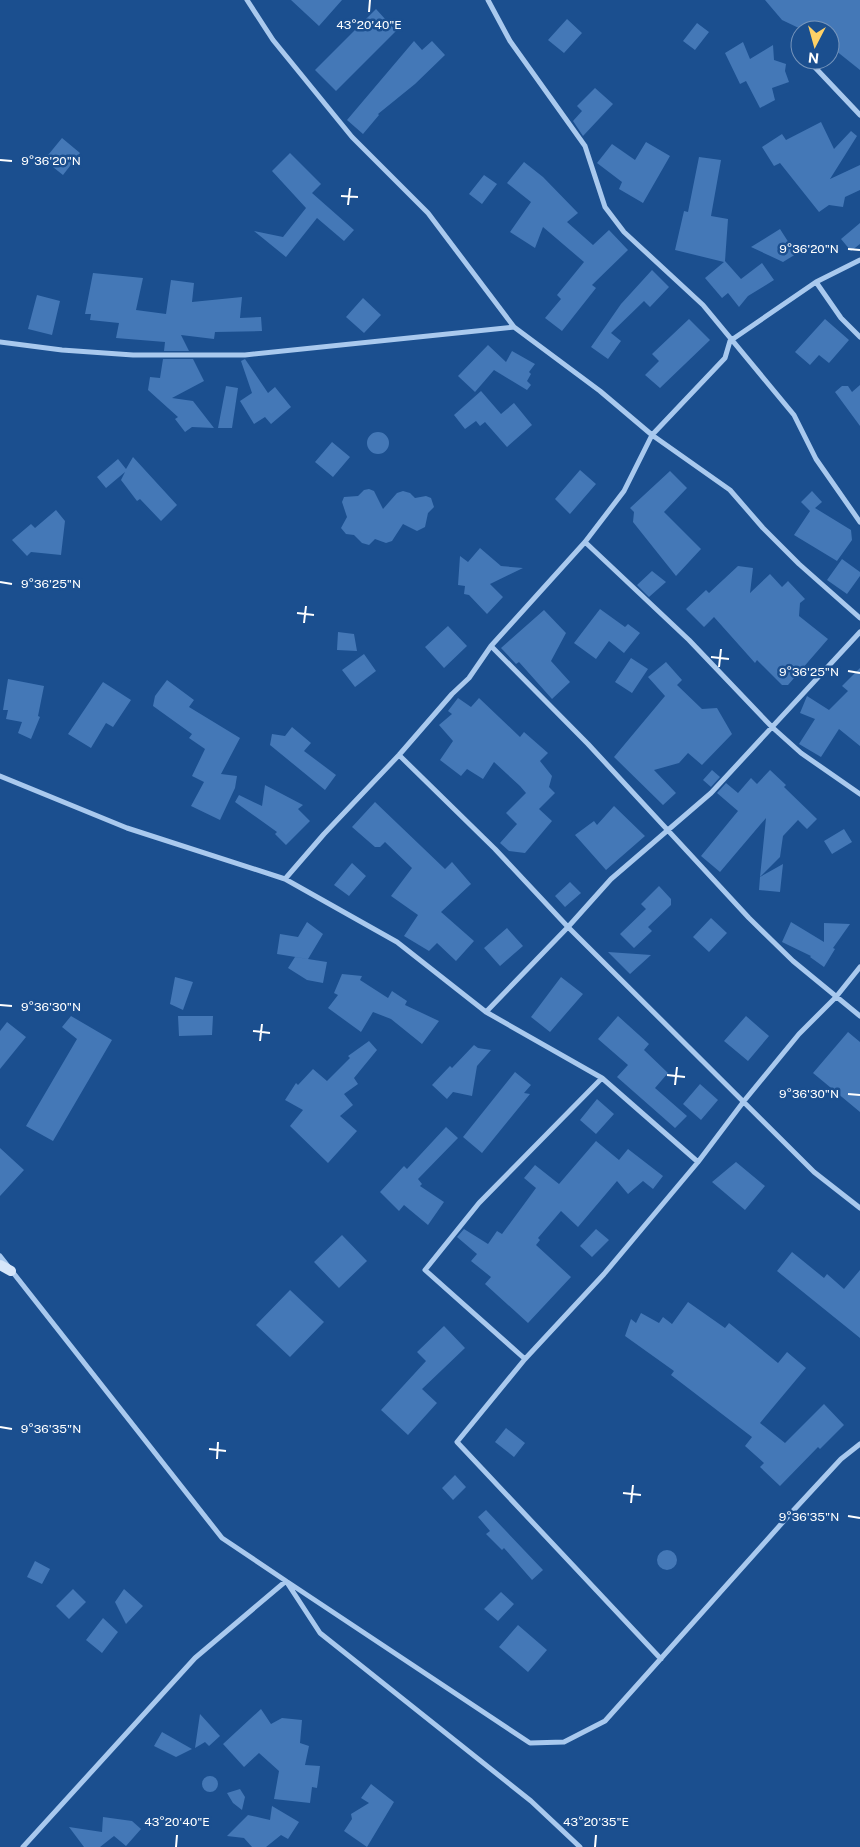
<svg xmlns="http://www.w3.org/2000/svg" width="860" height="1847" viewBox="0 0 860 1847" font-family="'Public Sans',sans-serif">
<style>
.building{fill:#4478b7}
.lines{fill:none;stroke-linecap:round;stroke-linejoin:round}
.street{stroke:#a9c9ee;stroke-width:5}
.secondary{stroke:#d6e6fa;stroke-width:10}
.ticks{fill:none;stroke:#fff;stroke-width:2}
.ticks-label{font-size:12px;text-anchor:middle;fill:#fff;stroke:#1b4f8f;stroke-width:5;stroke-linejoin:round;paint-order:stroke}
</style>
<rect width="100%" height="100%" fill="#1b4f8f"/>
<path class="building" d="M 291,0 L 342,0 L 319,26 Z
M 765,0 L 860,0 L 860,70 L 830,46 L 830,30 L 803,30 L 782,20 Z
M 376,9 L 396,31 L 336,91 L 315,70 Z
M 567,19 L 582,33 L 564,53 L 548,40 Z
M 697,23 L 709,32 L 695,50 L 683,41 Z
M 414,41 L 422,50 L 432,41 L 445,55 L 415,84 L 378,114 L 379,115 L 363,134 L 347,120 Z
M 743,42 L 750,59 L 773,45 L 774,60 L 786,64 L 785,71 L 789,82 L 772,88 L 775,100 L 760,108 L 746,81 L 740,84 L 725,53 Z
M 595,88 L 613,104 L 583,136 L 573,121 L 582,111 L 577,106 Z
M 821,122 L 834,149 L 851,131 L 857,136 L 830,179 L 860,165 L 860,190 L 845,197 L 843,207 L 829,205 L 819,212 L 780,163 L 774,166 L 762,147 L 782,134 L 786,140 Z
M 62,138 L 80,153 L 63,175 L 44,160 Z
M 646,142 L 670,156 L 643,203 L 619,189 L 622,182 L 597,163 L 612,144 L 635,160 Z
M 290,153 L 321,184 L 312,193 L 354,230 L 344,241 L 317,218 L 286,257 L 254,231 L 283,237 L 306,208 L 272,171 Z
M 699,157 L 721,160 L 711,216 L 728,219 L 725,261 L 741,279 L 762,263 L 774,280 L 748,296 L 739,307 L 728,293 L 722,298 L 705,278 L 724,262 L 675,250 L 684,211 L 688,212 Z
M 524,162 L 543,177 L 578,213 L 567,222 L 593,245 L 609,230 L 628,250 L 592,285 L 596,288 L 562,331 L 545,318 L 561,299 L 557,295 L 584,262 L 543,227 L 535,248 L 510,232 L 531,202 L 507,183 Z
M 484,175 L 497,184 L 482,204 L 469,194 Z
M 860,223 L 860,244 L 851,251 L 841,239 Z
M 780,229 L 796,254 L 783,262 L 751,247 Z
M 652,270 L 669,287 L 650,307 L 644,301 L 611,333 L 621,341 L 608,359 L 591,347 L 621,304 Z
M 93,273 L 143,278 L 136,310 L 166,314 L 171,280 L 194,283 L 192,302 L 242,297 L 240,318 L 261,317 L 262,331 L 215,332 L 214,339 L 181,335 L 189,351 L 164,351 L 165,342 L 116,338 L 119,323 L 90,320 L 91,314 L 85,314 Z
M 37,295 L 60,301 L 52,335 L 28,329 Z
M 363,298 L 381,315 L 364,333 L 346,317 Z
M 689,319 L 710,340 L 660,388 L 645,375 L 659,361 L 652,354 Z
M 825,319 L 849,340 L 829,363 L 819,355 L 810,365 L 795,352 Z
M 488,345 L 506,362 L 512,351 L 535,364 L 529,372 L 531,374 L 527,381 L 531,385 L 527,390 L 494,370 L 475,392 L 458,376 Z
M 163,359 L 193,359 L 204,381 L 172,398 L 193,401 L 214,428 L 192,427 L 185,432 L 175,419 L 178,417 L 148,390 L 150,377 L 160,378 Z
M 245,359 L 268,393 L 275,387 L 291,407 L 271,424 L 265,417 L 254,424 L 240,401 L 252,393 L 241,361 Z
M 860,385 L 860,426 L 835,392 L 842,386 L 848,386 L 852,392 Z
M 226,386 L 238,388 L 232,428 L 218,428 Z
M 481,391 L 501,414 L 514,403 L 532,425 L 507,447 L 485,422 L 480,426 L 476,421 L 465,429 L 454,415 Z
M367 443a11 11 0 1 1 22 0a11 11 0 1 1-22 0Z
M 332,442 L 350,457 L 333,477 L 315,462 Z
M 133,457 L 177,505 L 161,521 L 140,499 L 137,501 L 121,480 L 125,472 L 106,488 L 97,477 L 118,459 L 126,469 Z
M 580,470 L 596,484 L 570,514 L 555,499 Z
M 670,471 L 687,488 L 664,512 L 701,549 L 676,576 L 633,522 L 634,512 L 630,508 Z
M 369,489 L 374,491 L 383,509 L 397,493 L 403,491 L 410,493 L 415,498 L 426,496 L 431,498 L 434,507 L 428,513 L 425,527 L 417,531 L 403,524 L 392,541 L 386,543 L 375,539 L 369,545 L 362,543 L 354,535 L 346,534 L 341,528 L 347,517 L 342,502 L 344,497 L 358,496 L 364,490 Z
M 812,491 L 822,502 L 815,508 L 851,530 L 852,540 L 837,561 L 794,535 L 810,511 L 801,502 Z
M 56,510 L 65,521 L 61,555 L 31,552 L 27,556 L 12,540 L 31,524 L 35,528 Z
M 480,548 L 501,566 L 523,568 L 490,584 L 503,597 L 487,614 L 469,595 L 464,594 L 465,586 L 458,585 L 460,556 L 468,562 Z
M 842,559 L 860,572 L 860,576 L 847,594 L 827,580 Z
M 738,566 L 753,568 L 750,593 L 770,574 L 782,587 L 788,581 L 805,599 L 800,603 L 799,616 L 828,639 L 788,685 L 782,685 L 757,660 L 755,663 L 714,617 L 704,627 L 686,609 L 706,590 L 709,593 Z
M 652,571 L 666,582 L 649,597 L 637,585 Z
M 600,609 L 625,627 L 628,624 L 640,633 L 624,653 L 609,641 L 596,659 L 574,643 Z
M 544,610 L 566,633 L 551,661 L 570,682 L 552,699 L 519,662 L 516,664 L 501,648 Z
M 448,626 L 467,646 L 444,668 L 425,647 Z
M 338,632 L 354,634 L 357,651 L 337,650 Z
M 364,654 L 376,671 L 355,687 L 342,670 Z
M 631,658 L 648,669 L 632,693 L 615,682 Z
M 666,662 L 682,680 L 677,685 L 702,709 L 717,708 L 732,734 L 702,765 L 688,753 L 679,763 L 654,770 L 676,793 L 663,805 L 614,757 L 665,696 L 648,677 Z
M 860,668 L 860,746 L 839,729 L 821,757 L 799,744 L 815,719 L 800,713 L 807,696 L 829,710 L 848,691 L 842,686 Z
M 8,679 L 44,686 L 38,716 L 40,717 L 31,739 L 18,733 L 22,722 L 6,719 L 8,710 L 3,710 Z
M 167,680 L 194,700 L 189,707 L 240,738 L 221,774 L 237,776 L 235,788 L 220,820 L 191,806 L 204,782 L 192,776 L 205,749 L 189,738 L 192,734 L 153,706 L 155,696 Z
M 103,682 L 131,700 L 113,727 L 106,723 L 91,748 L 68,734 Z
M 458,698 L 471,707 L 479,698 L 520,737 L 524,732 L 548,753 L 540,761 L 552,776 L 549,787 L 555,793 L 539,809 L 552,821 L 525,853 L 509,851 L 500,843 L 517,824 L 506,813 L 526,793 L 520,786 L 494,762 L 483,779 L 467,769 L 461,776 L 440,760 L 453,741 L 439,725 L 452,714 L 448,711 Z
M 292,727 L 311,743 L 304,751 L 336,775 L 325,790 L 270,745 L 272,734 L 285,736 Z
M 712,770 L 720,777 L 711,787 L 703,780 Z
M 770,770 L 786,785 L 784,787 L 817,819 L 807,829 L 798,820 L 783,836 L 780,857 L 760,877 L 766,818 L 720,872 L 701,856 L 738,811 L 717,793 L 726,783 L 738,793 L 751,778 L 757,784 Z
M 265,785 L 303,805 L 298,809 L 310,821 L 286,845 L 275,834 L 277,832 L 235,802 L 239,795 L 262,806 Z
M 375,802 L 445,869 L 452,862 L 471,884 L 441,912 L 474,941 L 456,961 L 437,943 L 429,951 L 404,936 L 418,915 L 391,896 L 412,868 L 385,842 L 380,847 L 375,847 L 352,827 Z
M 614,806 L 645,836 L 606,870 L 575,835 L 594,821 L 597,825 Z
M 844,829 L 852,842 L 832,854 L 824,841 Z
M 352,863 L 366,876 L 349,896 L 334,885 Z
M 783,864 L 780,892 L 759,890 L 760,877 Z
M 570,882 L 581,893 L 565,907 L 555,896 Z
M 659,886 L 671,899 L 671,905 L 648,927 L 652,931 L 634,948 L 620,934 L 646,909 L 641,904 Z
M 711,918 L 727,933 L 709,952 L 693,937 Z
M 307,922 L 323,934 L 308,959 L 277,954 L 280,934 L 298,937 Z
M 791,922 L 824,942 L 824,923 L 850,924 L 833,948 L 835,949 L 824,967 L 810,957 L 811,956 L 782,942 Z
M 507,928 L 523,946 L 500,966 L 484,948 Z
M 608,952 L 651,955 L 630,974 Z
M 295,957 L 327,962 L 323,983 L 307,980 L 288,968 Z
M 342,974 L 362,976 L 360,980 L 388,998 L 392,991 L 407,1001 L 405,1005 L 439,1021 L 422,1044 L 391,1019 L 373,1012 L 361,1032 L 328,1008 L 338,995 L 334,993 Z
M 175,977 L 193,982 L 183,1010 L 170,1004 Z
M 561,977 L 583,994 L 550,1032 L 531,1017 Z
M 71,1016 L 112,1040 L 53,1141 L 26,1126 L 77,1039 L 62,1027 Z
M 178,1016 L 213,1016 L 212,1035 L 179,1036 Z
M 618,1016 L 649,1044 L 644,1050 L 668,1073 L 655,1088 L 687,1116 L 675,1128 L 617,1077 L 628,1065 L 598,1039 Z
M 746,1016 L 769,1036 L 748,1061 L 724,1041 Z
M 7,1022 L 26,1037 L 0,1069 L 0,1031 Z
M 848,1032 L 860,1042 L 860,1112 L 813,1073 Z
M 369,1041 L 377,1050 L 354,1078 L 358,1084 L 344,1094 L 353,1105 L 340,1116 L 357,1131 L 328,1163 L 290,1126 L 303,1110 L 285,1100 L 296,1083 L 298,1085 L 313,1069 L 327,1081 L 350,1058 L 348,1056 Z
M 474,1045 L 478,1048 L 491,1050 L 477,1066 L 472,1096 L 453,1092 L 447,1099 L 432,1085 L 450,1066 L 452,1068 Z
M 515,1072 L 531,1085 L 524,1093 L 530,1094 L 482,1153 L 463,1137 Z
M 700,1084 L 718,1100 L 701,1120 L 683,1104 Z
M 597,1099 L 614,1114 L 596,1134 L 580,1120 Z
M 446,1127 L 458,1138 L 418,1179 L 422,1184 L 420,1186 L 444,1202 L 428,1225 L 404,1205 L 399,1211 L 380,1192 L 404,1166 L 407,1169 Z
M 596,1141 L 619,1160 L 628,1149 L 663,1176 L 653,1189 L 643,1181 L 628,1194 L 617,1181 L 578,1227 L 561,1211 L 538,1238 L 540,1240 L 536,1245 L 571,1277 L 528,1323 L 485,1284 L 491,1277 L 471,1261 L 477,1254 L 457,1237 L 464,1229 L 488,1244 L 497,1231 L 502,1234 L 536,1188 L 524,1178 L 535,1165 L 559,1184 Z
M 0,1148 L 24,1170 L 0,1196 Z
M 736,1162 L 765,1186 L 745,1210 L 712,1182 Z
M 596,1229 L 609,1240 L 592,1257 L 580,1246 Z
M 342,1235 L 367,1261 L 339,1288 L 314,1262 Z
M 792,1252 L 824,1278 L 827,1274 L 844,1289 L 860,1270 L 860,1338 L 777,1271 Z
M 290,1290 L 324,1322 L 290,1357 L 256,1325 Z
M 688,1302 L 725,1328 L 729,1323 L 778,1363 L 787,1352 L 806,1368 L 760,1423 L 785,1443 L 824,1404 L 844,1425 L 820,1449 L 818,1447 L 780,1486 L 760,1467 L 764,1463 L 745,1446 L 752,1437 L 671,1375 L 674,1371 L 625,1336 L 631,1319 L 636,1323 L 641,1313 L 659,1323 L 663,1317 L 672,1324 Z
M 444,1326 L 465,1348 L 422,1389 L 437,1403 L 408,1435 L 381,1410 L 426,1361 L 417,1352 Z
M 506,1428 L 525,1443 L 514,1457 L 495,1442 Z
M 455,1475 L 466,1487 L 453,1500 L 442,1488 Z
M 486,1510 L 543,1570 L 532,1580 L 504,1548 L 502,1550 L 486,1534 L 490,1531 L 478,1517 Z
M657 1560a10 10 0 1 1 20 0a10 10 0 1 1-20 0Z
M 35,1561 L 50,1569 L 42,1584 L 27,1577 Z
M 73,1589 L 86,1602 L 69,1619 L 56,1606 Z
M 124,1589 L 143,1606 L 126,1624 L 115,1602 Z
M 501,1592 L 514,1604 L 498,1621 L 484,1609 Z
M 103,1618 L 118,1632 L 102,1653 L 86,1640 Z
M 518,1625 L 547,1650 L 528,1672 L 499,1647 Z
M 261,1709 L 271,1724 L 282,1718 L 302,1720 L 300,1743 L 309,1746 L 305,1765 L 320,1766 L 317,1788 L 312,1787 L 310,1803 L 274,1799 L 279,1771 L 259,1753 L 244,1767 L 223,1744 Z
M 200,1714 L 220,1736 L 209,1746 L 205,1742 L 195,1748 Z
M 162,1732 L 192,1749 L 176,1757 L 154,1746 Z
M202 1784a8 8 0 1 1 16 0a8 8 0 1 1-16 0Z
M 371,1784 L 394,1802 L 367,1847 L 344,1831 L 352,1819 L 351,1814 L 369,1803 L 361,1798 Z
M 240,1789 L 245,1797 L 242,1810 L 233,1803 L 227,1793 Z
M 272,1806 L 299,1822 L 288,1839 L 281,1835 L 266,1847 L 252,1847 L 244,1838 L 227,1836 L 248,1815 L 270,1820 Z
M 103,1817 L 132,1821 L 141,1829 L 126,1846 L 114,1836 L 100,1847 L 84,1847 L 69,1827 L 102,1832 Z"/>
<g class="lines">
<path class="street" d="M 247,0 L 273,40 L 352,137 L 428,213 L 514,327 L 600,391 L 652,435 L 730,490 L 763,528 L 799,564 L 860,618
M 488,0 L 510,41 L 585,146 L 605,207 L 624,232 L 703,305 L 794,415 L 816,459 L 860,522
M 798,50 L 800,52
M 808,60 L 860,115
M 816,282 L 841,318 L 860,337
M 0,342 L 62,350 L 133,355 L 245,355 L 514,327
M 585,542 L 689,640 L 772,727 L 801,753 L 860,794
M 491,646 L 588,744 L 749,918 L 793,961 L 860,1016
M 399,755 L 495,849 L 568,927 L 814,1172 L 860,1208
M 0,776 L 127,828 L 285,879 L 397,942 L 486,1012 L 602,1078 L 698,1162
M 285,879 L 324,834 L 399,755 L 452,694 L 469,678 L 491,646 L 585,542 L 624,491 L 652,435 L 725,358 L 730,341 L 816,282 L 860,260
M 486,1012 L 568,927 L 611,879 L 711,793 L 860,632
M 0,1256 L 222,1538 L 286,1581 L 320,1633 L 531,1801 L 580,1847
M 525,1359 L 425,1270 L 479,1203 L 602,1078
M 661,1659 L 457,1442 L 525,1359 L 604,1274 L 698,1162 L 744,1101 L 799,1034 L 836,997 L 860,967
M 23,1847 L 195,1658 L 286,1581 L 530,1743 L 564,1742 L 605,1721 L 791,1513 L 841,1459 L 860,1444"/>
<path class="secondary" d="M 0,1265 L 11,1271"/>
</g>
<path class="ticks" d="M 369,12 L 370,0M 0,160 L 12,161M 341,196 L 358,197M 348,205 L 350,188M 848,249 L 860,250M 0,582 L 12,584M 297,613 L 314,615M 304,623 L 306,606M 711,657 L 729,659M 719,667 L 721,649M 848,671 L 860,673M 0,1005 L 12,1006M 253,1031 L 270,1033M 260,1041 L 262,1024M 667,1075 L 685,1077M 675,1085 L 677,1067M 848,1094 L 860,1095M 0,1427 L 12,1429M 209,1449 L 226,1451M 217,1459 L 218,1442M 623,1493 L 641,1495M 631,1503 L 633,1485M 848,1516 L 860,1518M 176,1847 L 177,1835M 595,1847 L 596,1835"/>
<g class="ticks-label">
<text x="369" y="29">43°20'40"E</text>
<text x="51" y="165">9°36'20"N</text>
<text x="809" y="253">9°36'20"N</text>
<text x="51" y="588">9°36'25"N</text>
<text x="809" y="676">9°36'25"N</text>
<text x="51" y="1011">9°36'30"N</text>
<text x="809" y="1098">9°36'30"N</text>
<text x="51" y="1433">9°36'35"N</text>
<text x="809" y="1521">9°36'35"N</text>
<text x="177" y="1826">43°20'40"E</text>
<text x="596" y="1826">43°20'35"E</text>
</g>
<g transform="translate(815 45) rotate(186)"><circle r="24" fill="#1b4f8f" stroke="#7695bc"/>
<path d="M0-4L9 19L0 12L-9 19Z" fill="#ffd166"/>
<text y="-8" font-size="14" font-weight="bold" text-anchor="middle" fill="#ffffff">N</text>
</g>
</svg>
